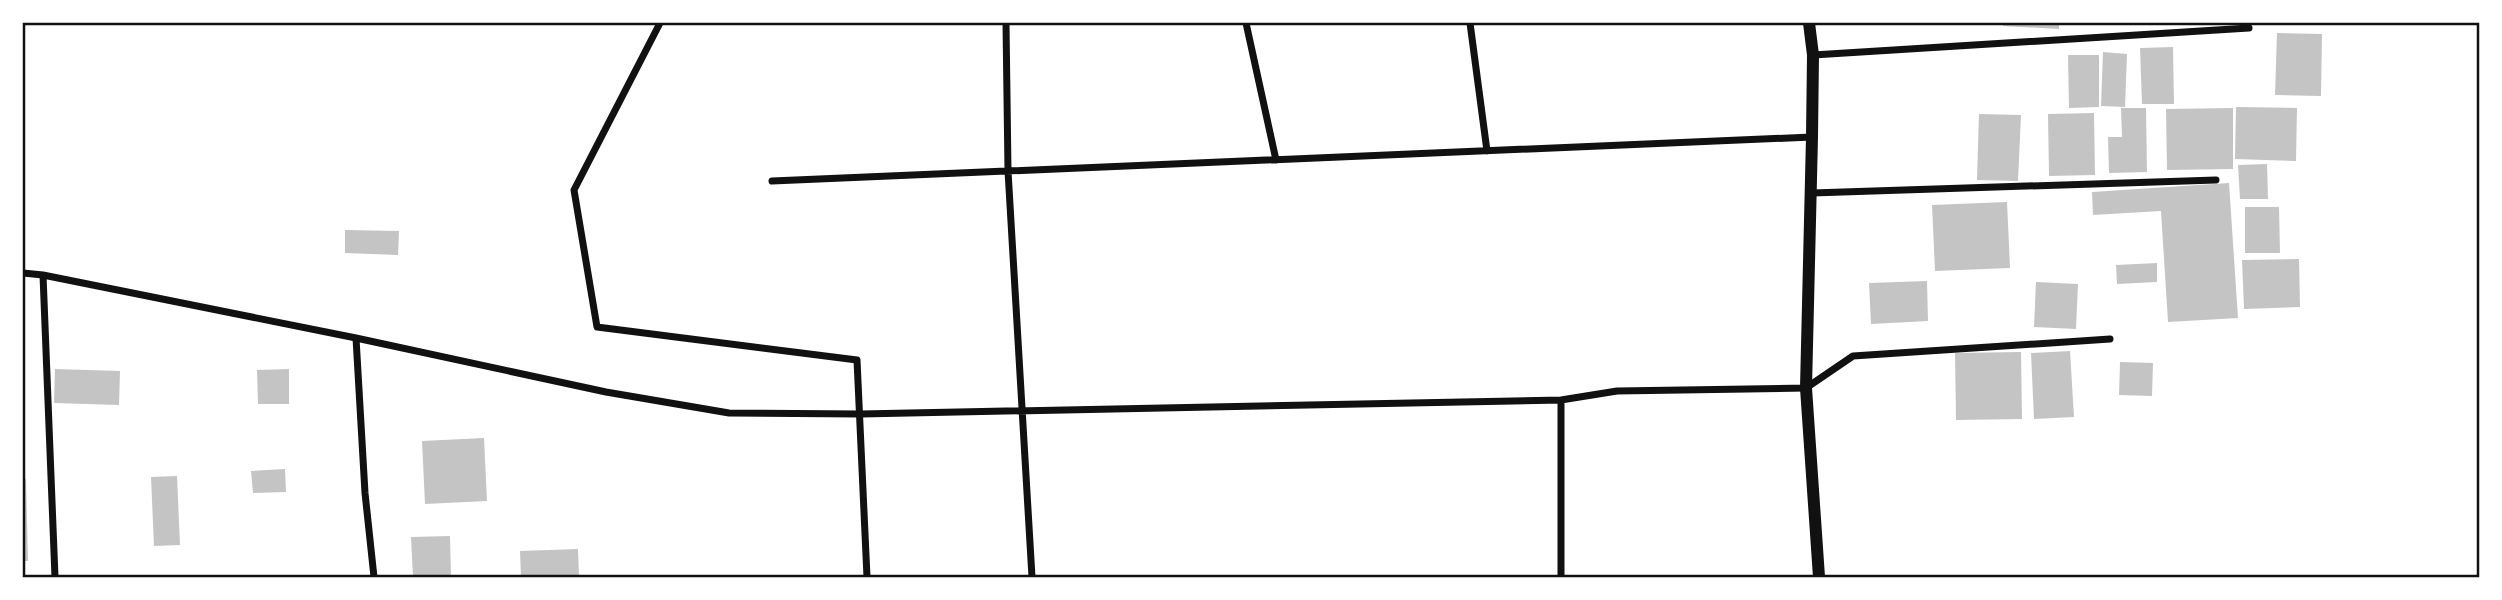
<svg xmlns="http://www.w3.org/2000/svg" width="2502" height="600" viewBox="0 0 2502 600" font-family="Jost,sans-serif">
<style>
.building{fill:#c4c4c4}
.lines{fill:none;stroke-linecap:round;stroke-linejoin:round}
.minor{stroke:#111;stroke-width:7}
.tertiary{stroke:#111;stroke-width:12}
.neatline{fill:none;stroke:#111;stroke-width:2.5}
</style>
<rect width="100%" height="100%" fill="#fff"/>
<path class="building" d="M 2003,23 L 2059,23 L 2059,29 L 2003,26 Z
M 2277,33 L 2322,34 L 2321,96 L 2275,95 Z
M 2173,47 L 2174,104 L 2142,104 L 2140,48 Z
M 2103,52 L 2127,54 L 2125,107 L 2101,106 Z
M 2068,55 L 2099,55 L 2099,107 L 2069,108 Z
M 2236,107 L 2297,108 L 2296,161 L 2235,159 Z
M 2121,108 L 2146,108 L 2147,172 L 2109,173 L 2108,137 L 2122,137 Z
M 2233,108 L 2233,169 L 2167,170 L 2166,109 Z
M 2094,113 L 2095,175 L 2049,176 L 2048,114 Z
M 1979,114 L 2021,115 L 2018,181 L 1977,180 Z
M 2267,164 L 2268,199 L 2240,199 L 2238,165 Z
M 2229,183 L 2238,318 L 2168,322 L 2161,211 L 2093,215 L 2092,192 Z
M 2007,202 L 2010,268 L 1935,271 L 1932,205 Z
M 2245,207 L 2279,207 L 2280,253 L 2245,253 Z
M 345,230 L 399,231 L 398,255 L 345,253 Z
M 2299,259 L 2300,307 L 2244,309 L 2242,260 Z
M 2157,263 L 2157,282 L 2117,284 L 2116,265 Z
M 1927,281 L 1928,321 L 1871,324 L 1869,283 Z
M 2036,282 L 2078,284 L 2076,329 L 2034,327 Z
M 2070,351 L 2074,417 L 2034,419 L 2031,353 Z
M 2021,352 L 2022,419 L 1956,420 L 1955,353 Z
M 2120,362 L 2153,363 L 2152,396 L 2119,395 Z
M 55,369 L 120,371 L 119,405 L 54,403 Z
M 289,369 L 289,404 L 258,404 L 257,370 Z
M 484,438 L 487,501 L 425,504 L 422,441 Z
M 285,469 L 286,492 L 253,493 L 251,471 Z
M 177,476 L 180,545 L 154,546 L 151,477 Z
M 23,479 L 26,479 L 28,561 L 23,561 Z
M 450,536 L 451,577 L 413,577 L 411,537 Z
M 578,549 L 579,577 L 521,577 L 520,551 Z"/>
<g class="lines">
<path class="minor" d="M 660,23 L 574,190 L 597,327 L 857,360 L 867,577
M 1006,23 L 1008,171 L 1032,577
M 1246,23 L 1276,160
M 1470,23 L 1487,151
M 1813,55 L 2249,28
M 772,181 L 1812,137
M 1812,193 L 2216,180
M 23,273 L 43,275 L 356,338 L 606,392 L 729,413 L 861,414 L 1561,400 L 1617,391 L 1806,388 L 1853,356 L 2110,339
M 43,275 L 55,577
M 356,338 L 365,493 L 374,577
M 1561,400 L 1561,577"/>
<path class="tertiary" d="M 1809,23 L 1813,55 L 1812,137 L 1806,388 L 1819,577"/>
</g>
<rect width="2502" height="600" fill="none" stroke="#ffffff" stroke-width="49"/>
<rect x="24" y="24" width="2454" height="552" class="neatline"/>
</svg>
